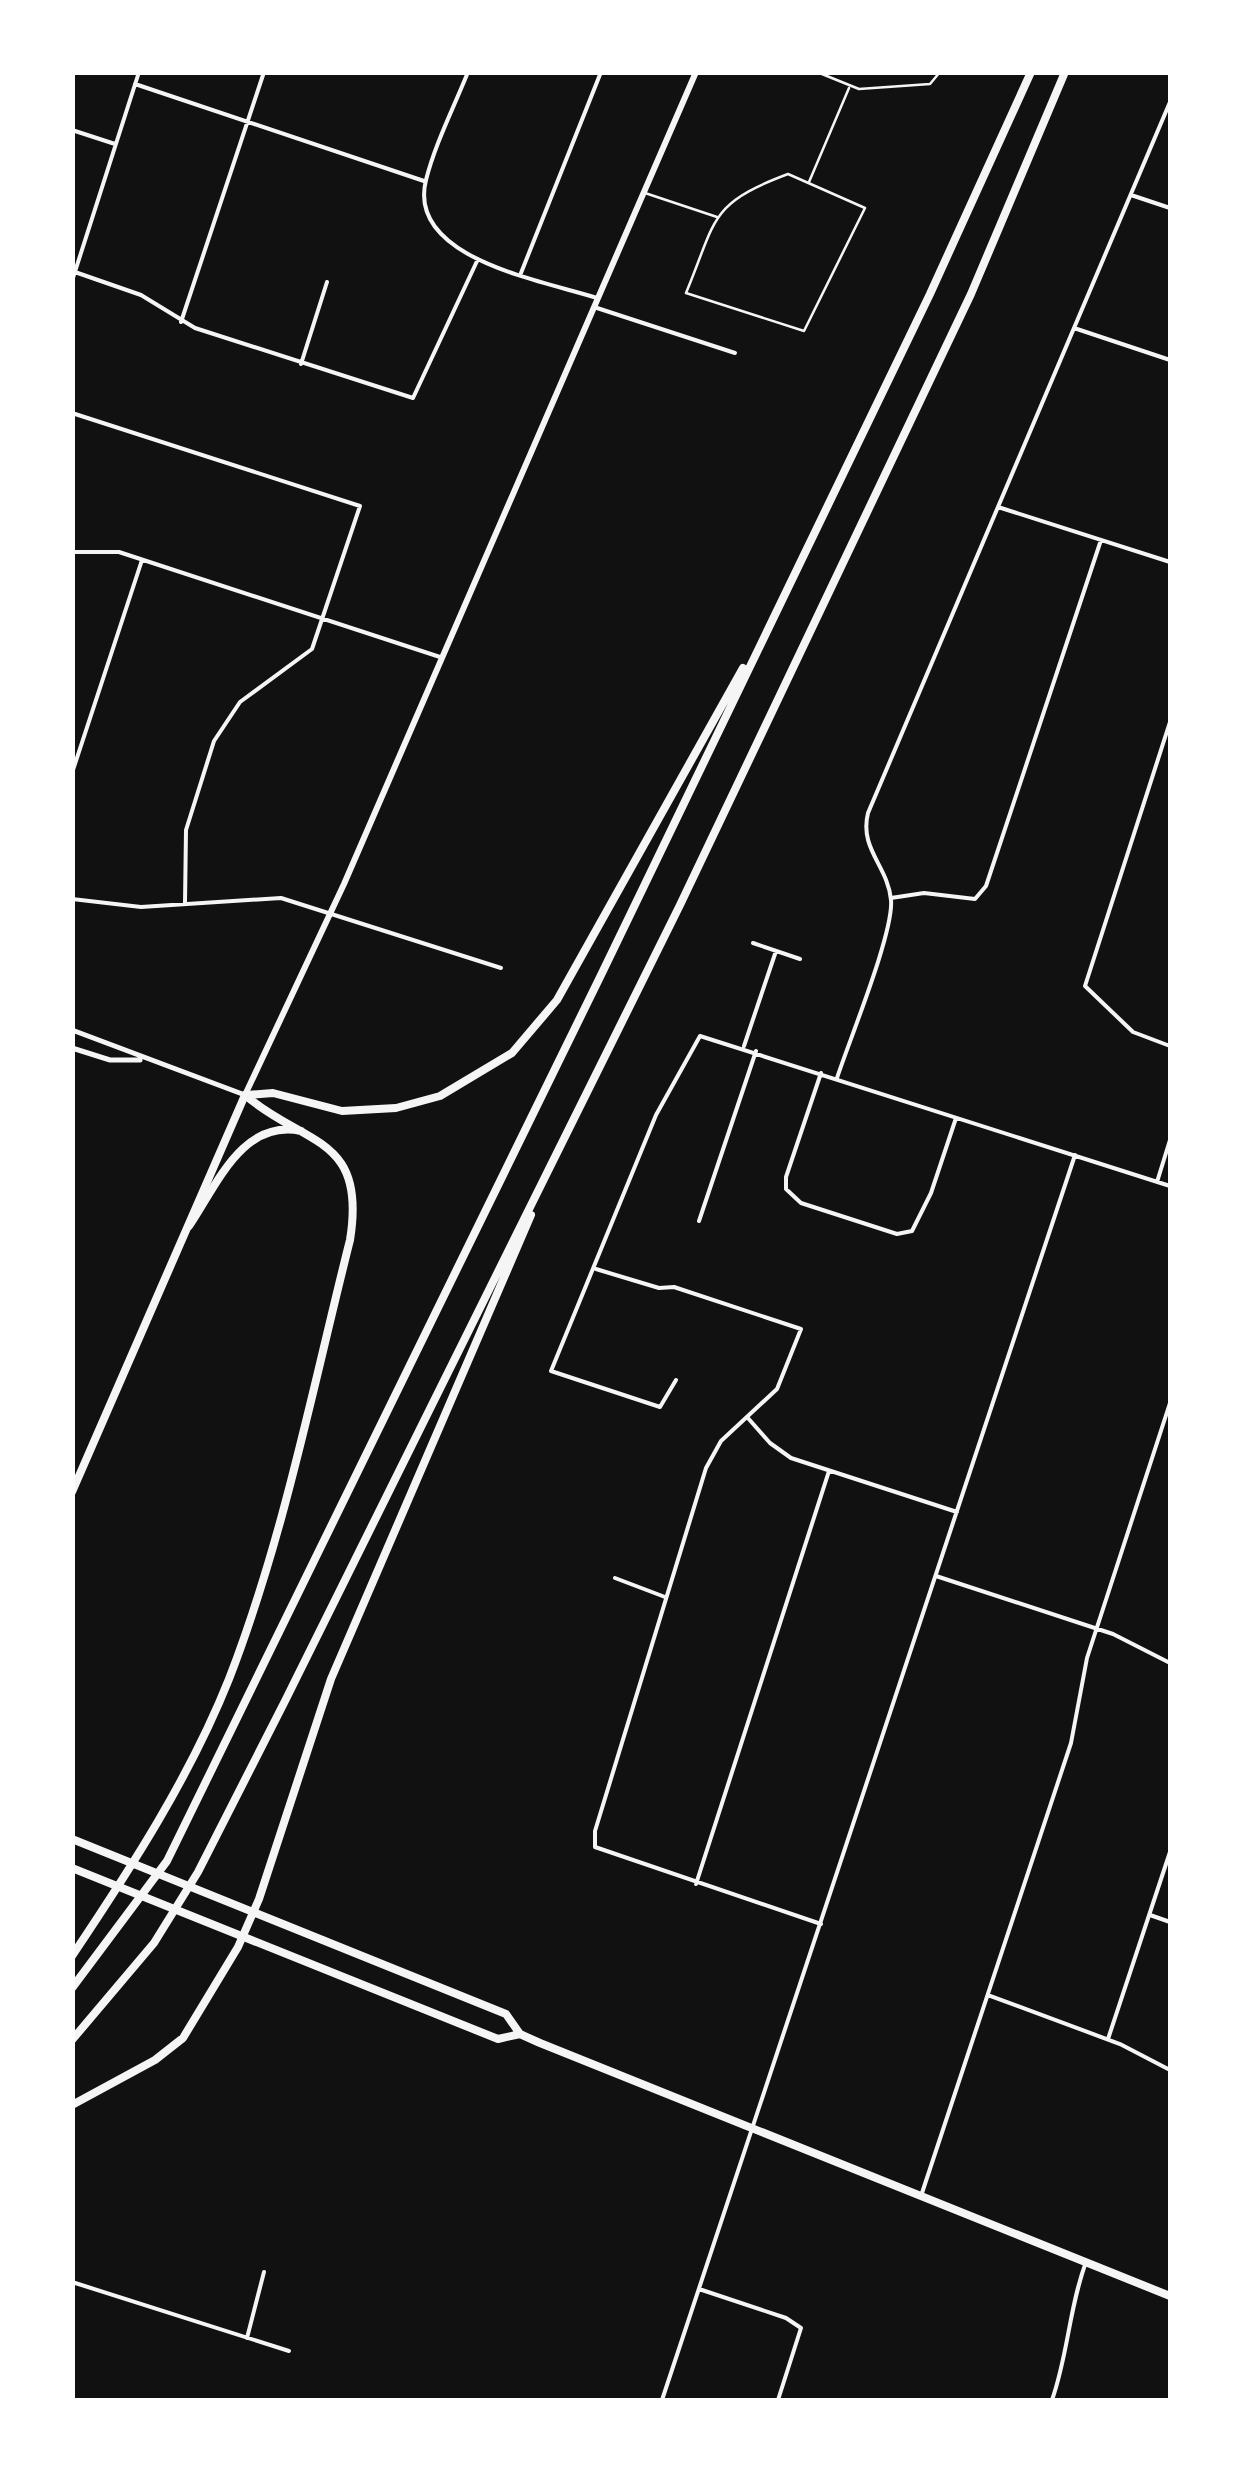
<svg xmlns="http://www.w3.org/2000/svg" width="1243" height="2473" viewBox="0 0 1243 2473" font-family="Mulish,sans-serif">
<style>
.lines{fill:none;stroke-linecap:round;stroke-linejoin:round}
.service{stroke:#f5f5f5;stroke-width:2.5}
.minor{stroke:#f5f5f5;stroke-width:4}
.tertiary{stroke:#f5f5f5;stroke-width:5}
.secondary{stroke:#f5f5f5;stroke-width:6}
.primary{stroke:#f5f5f5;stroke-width:8}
.motorway{stroke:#f5f5f5;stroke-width:8}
</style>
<rect width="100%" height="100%" fill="#111"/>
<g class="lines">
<path class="service" d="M 817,72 L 859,89 L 930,84 L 940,72
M 788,174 L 865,208 L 804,331 L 686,293 C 717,219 708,204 788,174 Z
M 809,182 L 849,88
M 645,193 L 717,217"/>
<path class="minor" d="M 468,72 C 454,107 435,144 426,180 C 406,259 545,281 597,298
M 135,84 L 424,181
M 72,130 L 115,144
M 1131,195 L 1170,208
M 72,271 L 141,295 L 195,328 L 413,398 L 478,259
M 521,273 L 601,72
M 72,281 L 139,72
M 594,307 L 735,353
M 181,322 L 264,72
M 1074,328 L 1170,360
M 301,364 L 327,282
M 72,413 L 360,506 L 312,649 L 240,702 L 214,741 L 186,830 L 185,903
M 998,507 L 1170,562
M 72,552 L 119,552 L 440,657
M 1170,722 L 1085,986 L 1133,1032 L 1170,1046
M 72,773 L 142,560
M 891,898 L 924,893 L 975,899 L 986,886 L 1101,540
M 72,899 L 141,907 L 281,898 L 501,968
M 753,943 L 800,959
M 744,1046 L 776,951
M 821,1073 L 786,1177 L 786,1189 L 801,1203 L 897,1234 L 912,1231 L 931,1193 L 956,1118
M 837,1078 C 849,1041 894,932 891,900 C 888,866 859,849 868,813 L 1170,102
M 1157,1182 L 1170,1140
M 699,1221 L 756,1051
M 596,1269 L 659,1288 L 674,1287 L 801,1329 L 777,1389 L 721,1441 L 706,1468 L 595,1831 L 595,1847 L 821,1924
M 676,1380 L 660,1407 L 551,1371 L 656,1115 L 700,1036 L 1170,1186
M 747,1417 L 770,1443 L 791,1458 L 957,1512
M 936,1576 L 1113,1634 L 1170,1663
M 615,1578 L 665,1597
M 696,1884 L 829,1471
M 1150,1915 L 1170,1922
M 988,1995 L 1120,2044 L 1170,2070
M 1108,2039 L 1170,1852
M 921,2196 L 1071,1743 L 1087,1658 L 1170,1403
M 72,2282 L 289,2351
M 699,2289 L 786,2318 L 801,2328 L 778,2400
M 247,2338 L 264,2272
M 662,2400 L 1075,1155
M 1052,2400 C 1068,2355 1069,2308 1086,2262"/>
<path class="tertiary" d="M 72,1030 L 245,1095
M 72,1048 L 110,1060 L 140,1060"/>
<path class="secondary" d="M 245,1095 L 344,884 L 696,72"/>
<path class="primary" d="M 72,1492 L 245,1095
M 72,1839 L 506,2014 L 520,2034 L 540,2043 L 1170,2296
M 72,1868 L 498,2039 L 520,2034"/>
<path class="motorway" d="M 247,1095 L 273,1093 L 342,1111 L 396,1108 L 440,1096 L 512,1053 L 557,1000 L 743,668
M 189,1226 C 217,1185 242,1119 301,1131
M 72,1956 C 131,1868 190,1777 229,1679 C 284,1537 313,1386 350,1240 C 367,1135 304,1146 245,1095
M 72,1988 L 167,1861 L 602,973 L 930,294 L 1031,72
M 72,2040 L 154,1943 L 198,1872 L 285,1701 L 680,905 L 971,294 L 1065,72
M 72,2105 L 155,2060 L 183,2038 L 238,1947 L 259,1899 L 331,1679 L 531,1215"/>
</g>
<rect width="1243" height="2473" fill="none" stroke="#ffffff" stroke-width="150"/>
</svg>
